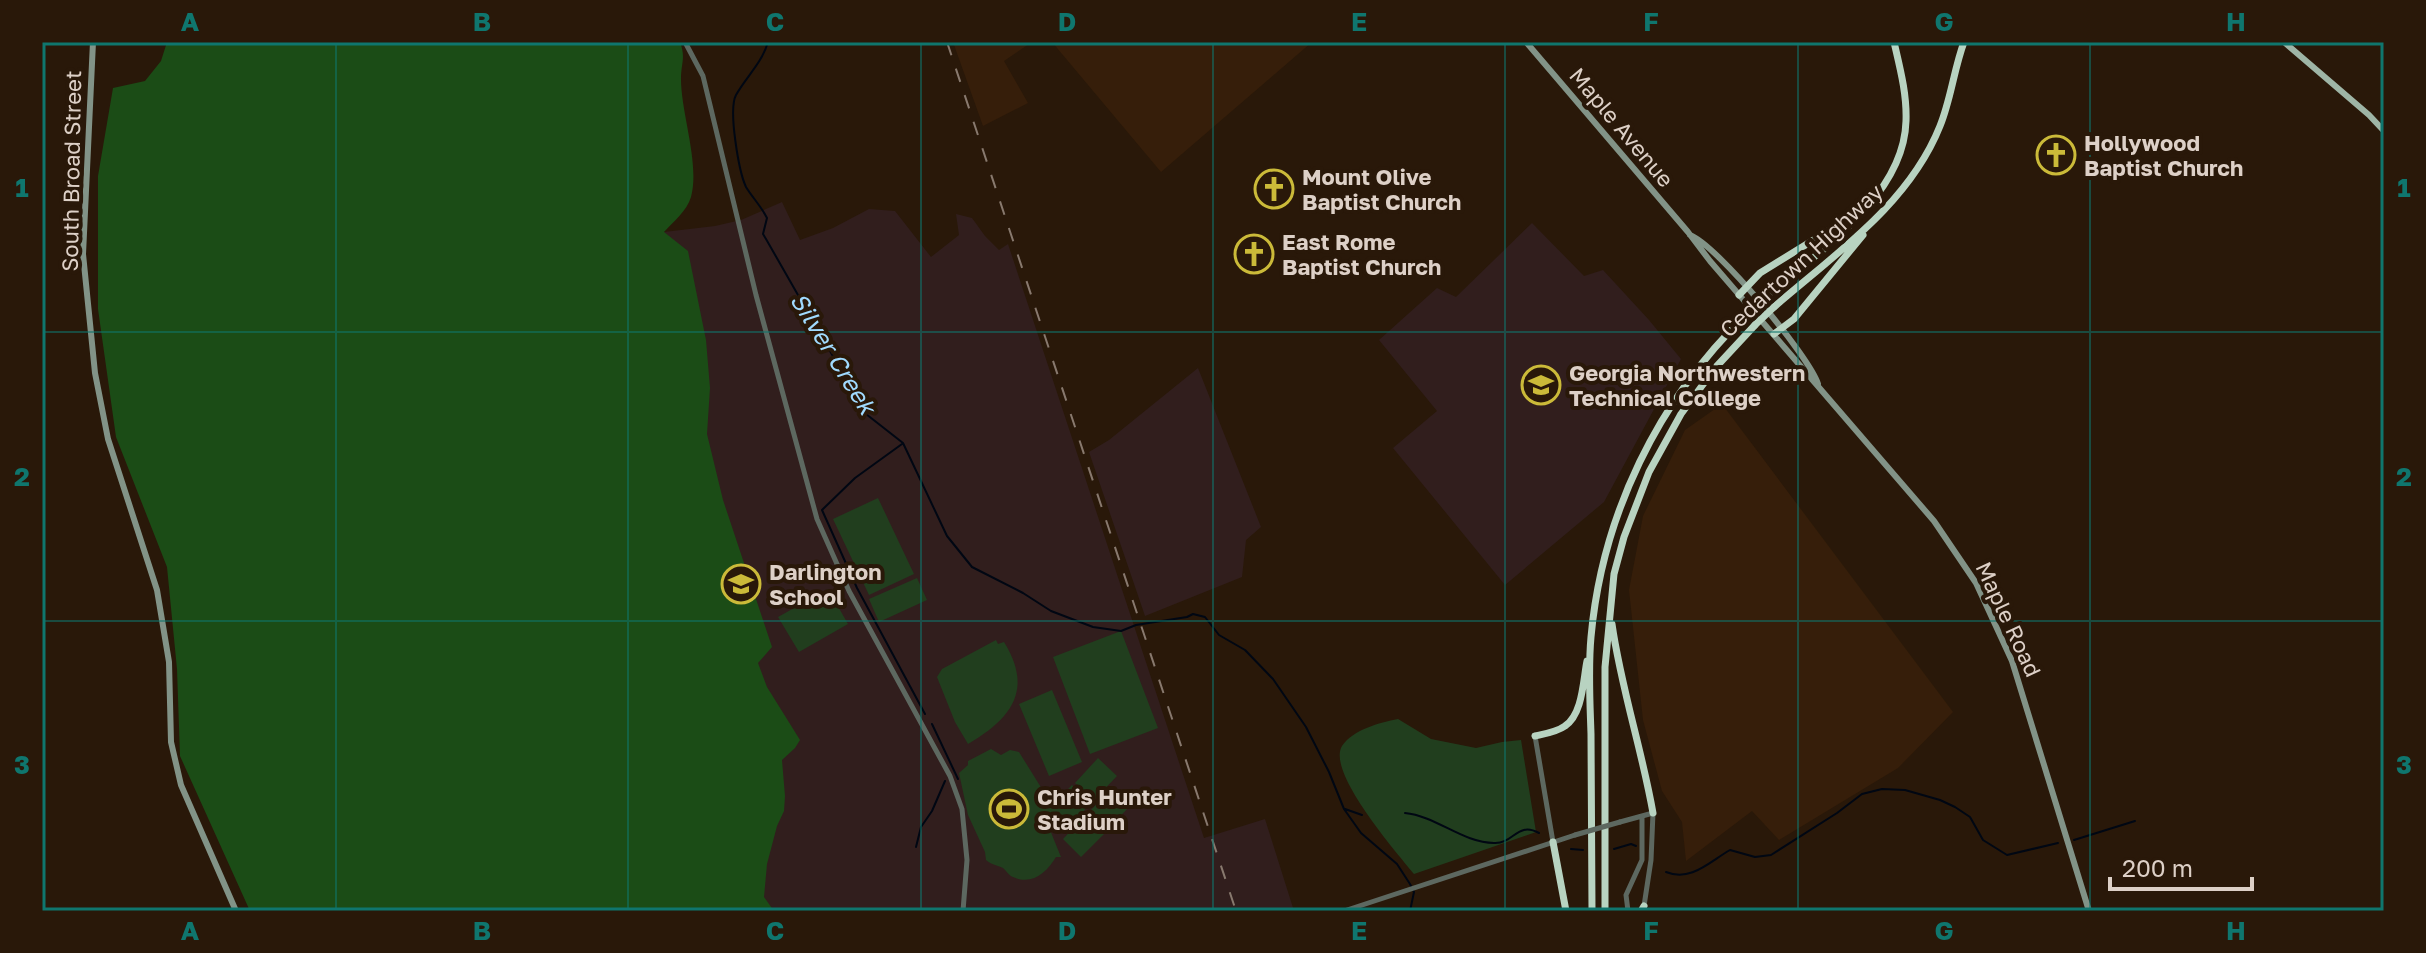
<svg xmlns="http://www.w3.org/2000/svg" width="2426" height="953" viewBox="0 0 2426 953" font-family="'Golos Text',sans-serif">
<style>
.built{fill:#361e0a}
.education{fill:#311e1d}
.green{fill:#213e1e}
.forest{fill:#1b4c16}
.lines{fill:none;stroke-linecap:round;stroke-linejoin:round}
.stream{stroke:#000713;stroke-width:2}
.tertiary{stroke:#5d6860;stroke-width:5}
.secondary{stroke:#829387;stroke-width:6}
.primary{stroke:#9eb5a6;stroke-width:6}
.motorway{stroke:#b8d3c1;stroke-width:7}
.rail{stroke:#88796e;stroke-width:2;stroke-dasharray:14 14;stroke-linecap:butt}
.tertiary-bridge{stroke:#5d6860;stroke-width:5}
.motorway-bridge{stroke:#b8d3c1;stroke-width:7}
.grid{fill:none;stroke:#0f766e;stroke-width:2;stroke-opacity:0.55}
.labels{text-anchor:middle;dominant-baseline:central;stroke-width:8;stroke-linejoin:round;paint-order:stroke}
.street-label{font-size:22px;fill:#ddd0c7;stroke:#291809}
.poi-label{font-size:22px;font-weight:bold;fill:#ddd0c7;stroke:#291809;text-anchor:start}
.water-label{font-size:24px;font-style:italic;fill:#a0dafe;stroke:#291809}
.neatline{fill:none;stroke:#0f766e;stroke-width:3}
.grid-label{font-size:26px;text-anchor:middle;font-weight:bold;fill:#0f766e}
</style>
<rect width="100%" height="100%" fill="#291809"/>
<path class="built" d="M 953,42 L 1032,42 L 1004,61 L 1028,103 L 983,126 Z
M 1052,42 L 1312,42 L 1161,172 Z
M 1722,404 L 1953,712 L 1898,768 L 1779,840 L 1752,811 L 1686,861 L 1682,822 L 1662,791 L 1643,720 L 1629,590 L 1643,516 L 1685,430 Z"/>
<path class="education" d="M 782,202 L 800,240 L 833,228 L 869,209 L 895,211 L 931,257 L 959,235 L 956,214 L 972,218 L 985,236 L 999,250 L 1008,244 L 1204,838 L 1265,819 L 1294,911 L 437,911 L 664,232 L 715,226 L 741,220 Z
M 1532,223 L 1584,276 L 1603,270 L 1649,320 L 1681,359 L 1604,502 L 1505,585 L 1393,448 L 1437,411 L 1379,340 L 1437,288 L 1456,297 Z
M 1198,368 L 1261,527 L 1246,540 L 1242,577 L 1145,616 L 1089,452 L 1109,440 Z"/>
<path class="green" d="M 878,498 L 914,574 L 869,595 L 833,519 Z
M 917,578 L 927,600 L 879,622 L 869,599 Z
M 828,589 L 848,624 L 799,652 L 778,617 Z
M 1121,631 L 1158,728 L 1090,754 L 1053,657 Z
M 996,640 L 998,644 L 1004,642 C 1034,690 1011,719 968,744 L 955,722 L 937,677 L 942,669 Z
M 1052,690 L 1082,762 L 1049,776 L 1019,704 Z
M 1398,719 L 1431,739 L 1476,748 L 1502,742 L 1521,740 L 1536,832 L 1414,874 C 1398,854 1326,772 1342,746 C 1354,729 1379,723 1398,719 Z
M 991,749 L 1001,755 L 1010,750 L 1019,752 L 1042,789 L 1050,808 L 1072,785 L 1091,803 L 1068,828 L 1054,816 L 1058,826 L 1050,830 L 1061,857 L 1056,857 C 1047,872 1032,886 1013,877 C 1008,875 1007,871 1003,868 C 997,865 992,865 986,860 L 985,852 L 968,815 L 959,773 L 968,765 L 968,761 Z
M 1098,758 L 1117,776 L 1094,800 L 1075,783 Z
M 1112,788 L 1131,805 L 1107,830 L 1089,812 Z
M 1086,815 L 1105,833 L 1081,857 L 1063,839 Z"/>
<path class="forest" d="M 167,42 L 680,42 C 686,58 681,63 681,79 C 681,113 700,164 691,197 C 687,211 673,222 664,232 L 688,251 L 706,340 L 710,388 L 707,434 L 723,500 L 772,647 L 758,663 L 767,687 L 800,740 L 795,748 L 782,760 L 785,796 L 784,811 L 777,826 L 767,864 L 764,897 L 774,911 L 250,911 L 180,756 L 177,669 L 167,567 L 116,437 L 98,309 L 98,176 L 113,88 L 145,81 L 161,61 Z"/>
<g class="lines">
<path class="stream" d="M 768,42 C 762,63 746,77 736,95 C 728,110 739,172 746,187 C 752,197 761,206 767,218 L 763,234 L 766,239 L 866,414 L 903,443 L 947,536 L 972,567 L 1023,593 L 1051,611 L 1093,627 L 1121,631 L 1136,625 L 1187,617 L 1193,614 L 1205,617 L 1219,635 L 1245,650 L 1273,679 L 1306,727 L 1329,772 L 1344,809 L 1361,833 L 1397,864 L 1410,884 L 1414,892 L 1410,911
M 902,444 L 855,478 L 822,510 L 857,588 L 925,714
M 932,724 L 958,779
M 1345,809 L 1362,815
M 1405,813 C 1436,816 1463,843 1494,843 C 1514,844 1517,821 1539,833
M 2074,840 L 2135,821
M 916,847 L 921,827 L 932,811 L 945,781
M 1571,849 L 1583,850
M 1614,849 L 1631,844 L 1636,846
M 1666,872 C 1691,882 1709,862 1730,850 L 1755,857 L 1771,855 L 1837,813 L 1862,794 L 1882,789 L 1905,790 L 1940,800 L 1955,807 L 1970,817 L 1983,840 L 2007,855 L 2058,843"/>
<path class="tertiary" d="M 685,42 L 703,76 L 756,295 L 817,519 L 849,591 L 950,776 L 962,809 L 967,860 L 963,911
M 1535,736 L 1553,842
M 1620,822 L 1653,813 L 1651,860 L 1644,906
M 1344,911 L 1575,835
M 1628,911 L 1626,895 L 1642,860 L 1642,816"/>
<path class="secondary" d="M 93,42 L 83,254 L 95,373 L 108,439 L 157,590 L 169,662 L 171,742 L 181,785 L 236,911
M 1526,42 L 1688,232 L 1710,261 L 1934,521 L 1976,583 L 2012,661 L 2089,911
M 1690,235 C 1717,245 1809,356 1818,384"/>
<path class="primary" d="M 2284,42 L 2369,115 L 2384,131"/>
<path class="motorway" d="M 1739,295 L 1760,273 L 1854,215
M 1765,297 C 1818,252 1904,197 1906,121 C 1907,94 1900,68 1894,42
M 1774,307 C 1835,254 1909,204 1940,126 C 1951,99 1954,69 1964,42
M 1774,334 L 1794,319 L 1863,235
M 1612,624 C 1621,688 1642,750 1653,813
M 1535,736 C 1544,734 1557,732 1565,726 C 1583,714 1583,680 1587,661
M 1553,842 L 1566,911
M 1592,911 C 1592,852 1591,793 1591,734 C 1590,702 1588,669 1591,637 C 1602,515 1658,400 1746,315
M 1605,911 L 1605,667 L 1614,574 L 1624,537 L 1649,472 L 1681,414 L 1716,367 L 1755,325
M 1641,911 L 1644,906"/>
<path class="rail" d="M 947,42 L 1236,911"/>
<path class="tertiary-bridge" d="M 1575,835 L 1620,822"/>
<path class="motorway-bridge" d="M 1746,315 L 1765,297
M 1755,325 L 1774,307"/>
</g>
<path class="grid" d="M 336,42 L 336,911M 628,42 L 628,911M 921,42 L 921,911M 1213,42 L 1213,911M 1505,42 L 1505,911M 1798,42 L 1798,911M 2090,42 L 2090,911M 42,332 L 2384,332M 42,621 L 2384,621"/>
<defs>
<symbol id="church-ring" viewBox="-11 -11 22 22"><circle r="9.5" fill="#291809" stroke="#cbba39" stroke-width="1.5"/><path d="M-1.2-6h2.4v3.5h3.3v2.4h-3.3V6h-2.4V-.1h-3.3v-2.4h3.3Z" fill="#cbba39"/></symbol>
<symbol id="university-ring" viewBox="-11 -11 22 22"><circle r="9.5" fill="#291809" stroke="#cbba39" stroke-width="1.5"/><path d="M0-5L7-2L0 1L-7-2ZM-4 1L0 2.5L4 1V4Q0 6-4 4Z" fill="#cbba39"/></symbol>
<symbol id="school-ring" viewBox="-11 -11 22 22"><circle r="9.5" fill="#291809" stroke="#cbba39" stroke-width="1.5"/><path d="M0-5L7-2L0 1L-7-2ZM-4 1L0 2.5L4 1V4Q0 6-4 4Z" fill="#cbba39"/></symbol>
<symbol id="stadium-ring" viewBox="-11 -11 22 22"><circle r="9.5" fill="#291809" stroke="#cbba39" stroke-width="1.5"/><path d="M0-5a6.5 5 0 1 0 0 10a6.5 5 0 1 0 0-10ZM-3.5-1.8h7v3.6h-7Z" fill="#cbba39"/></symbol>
</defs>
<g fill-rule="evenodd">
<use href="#church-ring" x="2034" y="133" width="44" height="44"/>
<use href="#church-ring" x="1252" y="167" width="44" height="44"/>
<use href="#church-ring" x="1232" y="232" width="44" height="44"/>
<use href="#university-ring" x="1519" y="363" width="44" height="44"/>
<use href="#school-ring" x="719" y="562" width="44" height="44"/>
<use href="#stadium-ring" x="987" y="787" width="44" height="44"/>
</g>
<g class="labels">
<g class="street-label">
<text transform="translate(1622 127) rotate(50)">Maple Avenue</text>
<text transform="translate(71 171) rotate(-89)">South Broad Street</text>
<text transform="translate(1801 260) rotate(-43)">Cedartown Highway</text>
<text transform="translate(2009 619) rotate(65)">Maple Road</text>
</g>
<g class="poi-label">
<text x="2084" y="142">Hollywood<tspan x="2084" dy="25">Baptist Church</tspan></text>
<text x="1302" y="176">Mount Olive<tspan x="1302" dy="25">Baptist Church</tspan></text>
<text x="1282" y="241">East Rome<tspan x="1282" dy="25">Baptist Church</tspan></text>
<text x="1569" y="372">Georgia Northwestern<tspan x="1569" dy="25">Technical College</tspan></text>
<text x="769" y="571">Darlington<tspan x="769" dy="25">School</tspan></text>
<text x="1037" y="796">Chris Hunter<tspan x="1037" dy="25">Stadium</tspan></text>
</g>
<g class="water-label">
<text transform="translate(834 353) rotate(58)">Silver Creek</text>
</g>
</g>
<rect width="2426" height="953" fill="none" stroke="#291809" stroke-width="88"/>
<path d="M2110 877v12h142v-12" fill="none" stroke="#ddd0c7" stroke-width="4"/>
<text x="2122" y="877" font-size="24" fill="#ddd0c7" stroke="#291809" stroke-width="6" paint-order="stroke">200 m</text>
<rect x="44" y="44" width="2338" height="865" class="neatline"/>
<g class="grid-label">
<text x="190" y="31">A</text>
<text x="482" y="31">B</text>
<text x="775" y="31">C</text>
<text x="1067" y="31">D</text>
<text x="1359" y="31">E</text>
<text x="1651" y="31">F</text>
<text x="1944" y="31">G</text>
<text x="2236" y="31">H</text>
<text x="22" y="197">1</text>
<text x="2404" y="197">1</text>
<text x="22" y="486">2</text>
<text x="2404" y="486">2</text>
<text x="22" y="774">3</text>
<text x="2404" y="774">3</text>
<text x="190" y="940">A</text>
<text x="482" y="940">B</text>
<text x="775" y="940">C</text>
<text x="1067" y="940">D</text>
<text x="1359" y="940">E</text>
<text x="1651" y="940">F</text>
<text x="1944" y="940">G</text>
<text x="2236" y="940">H</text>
</g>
</svg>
